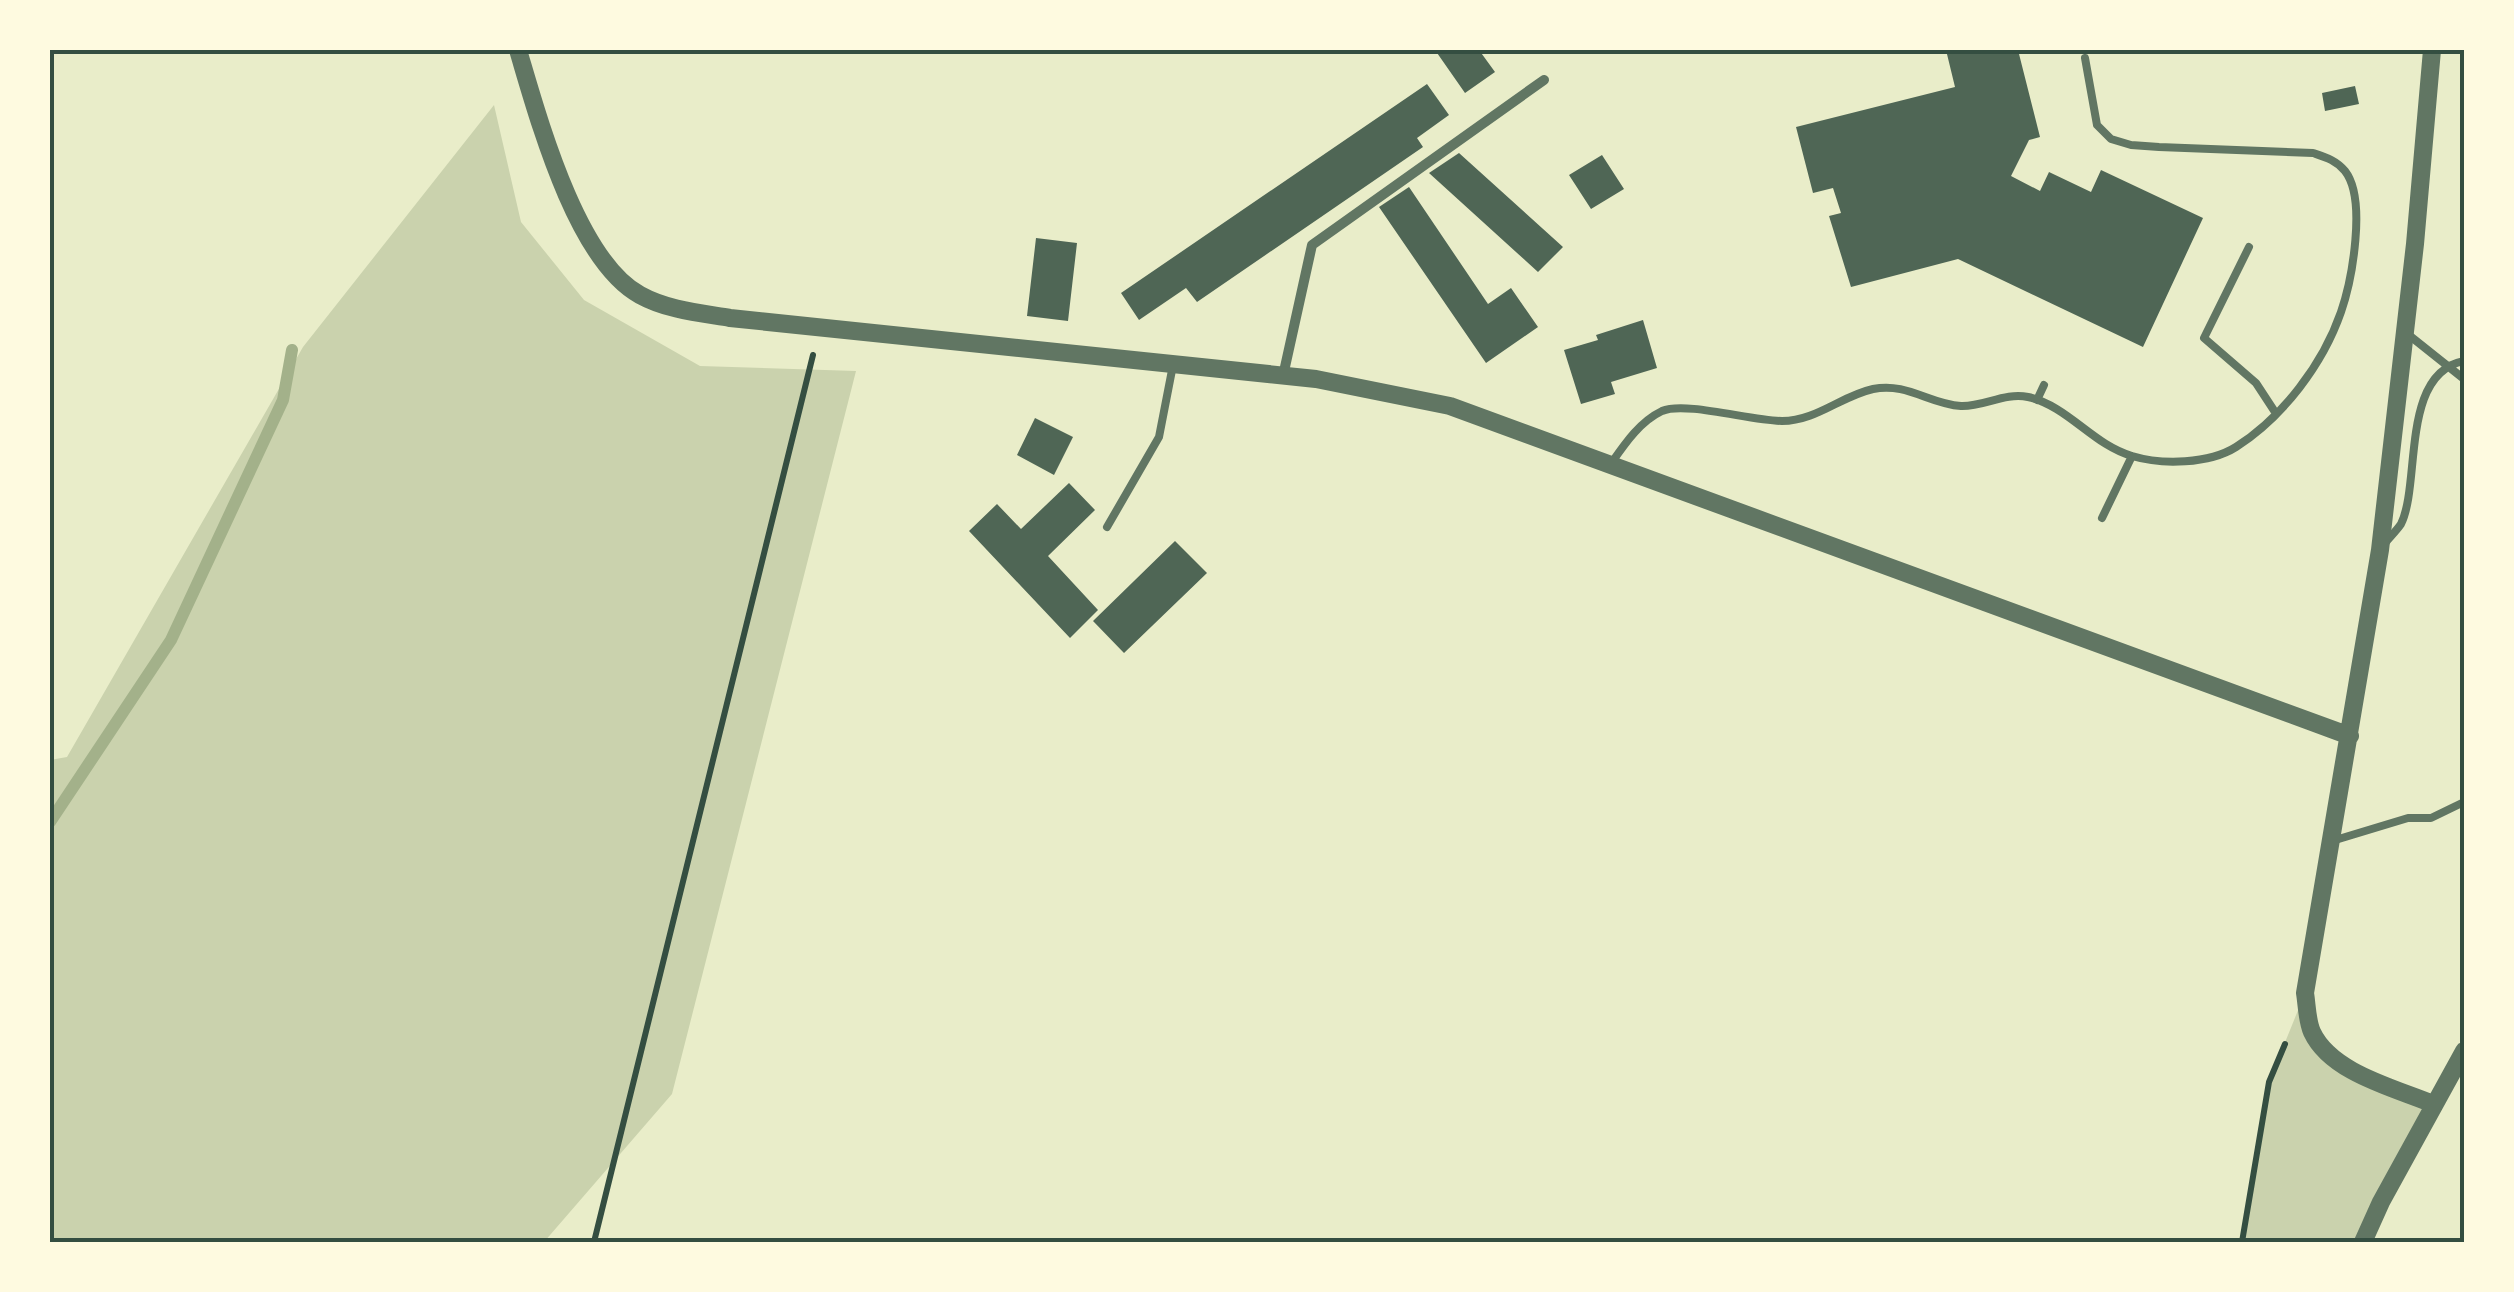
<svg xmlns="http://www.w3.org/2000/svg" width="2514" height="1292" viewBox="0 0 2514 1292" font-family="Jost,sans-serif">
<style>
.green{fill:#cad2ad}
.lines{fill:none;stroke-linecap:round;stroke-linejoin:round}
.stream{stroke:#a3b18a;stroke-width:12}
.building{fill:#4f6655}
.path{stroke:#344e41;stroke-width:6}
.service{stroke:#617663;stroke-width:8}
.minor{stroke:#617663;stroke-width:10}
.tertiary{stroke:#617663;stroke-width:18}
.neatline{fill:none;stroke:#344e41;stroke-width:4}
</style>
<rect width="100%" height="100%" fill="#e9edc9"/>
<path class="green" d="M 494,105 L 521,222 L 584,300 L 700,366 L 856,371 L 672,1094 L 544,1242 L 50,1242 L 50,760 L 67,757 L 303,347 Z
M 2305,993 L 2325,1053 L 2433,1104 L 2363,1242 L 2242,1242 L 2269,1082 Z"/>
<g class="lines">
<path class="stream" d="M 50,822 L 171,640 L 283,400 L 292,350"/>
</g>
<path class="building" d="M 1435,50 L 1479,50 L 1495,72 L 1465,93 Z
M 1946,50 L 2018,50 L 2040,137 L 2029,140 L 2011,176 L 2040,191 L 2049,172 L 2091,192 L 2101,170 L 2203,218 L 2143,347 L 1958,259 L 1851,287 L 1829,216 L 1841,213 L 1833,188 L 1813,193 L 1796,127 L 1955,87 Z
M 1427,84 L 1449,115 L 1417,138 L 1423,147 L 1197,302 L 1186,288 L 1139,320 L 1121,293 Z
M 2355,86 L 2359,104 L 2325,111 L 2322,93 Z
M 1459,153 L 1563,247 L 1538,272 L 1429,173 Z
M 1602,155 L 1624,189 L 1591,209 L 1569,175 Z
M 1409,187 L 1488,304 L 1511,288 L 1538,327 L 1486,363 L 1379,207 Z
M 1036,238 L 1077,243 L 1068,321 L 1027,316 Z
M 1643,320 L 1657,368 L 1611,382 L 1615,394 L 1581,404 L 1564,350 L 1598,340 L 1596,335 Z
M 1035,418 L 1073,437 L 1054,475 L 1017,455 Z
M 1069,483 L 1095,510 L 1048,556 L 1098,610 L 1070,638 L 969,531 L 997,504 L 1021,529 Z
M 1175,541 L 1207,573 L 1124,653 L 1093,621 Z"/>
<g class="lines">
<path class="path" d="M 594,1242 L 813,355
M 2242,1242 L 2269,1082 L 2285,1044"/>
<path class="service" d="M 2249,247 L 2204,338 L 2256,383 L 2275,412
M 2405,332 L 2464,379
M 2037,400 L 2044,385
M 1610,465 C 1624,445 1639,422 1662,411 C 1685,401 1752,421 1782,421 C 1816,421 1841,396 1873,389 C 1907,382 1929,404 1961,406 C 1983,407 2005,392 2028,397 C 2068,406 2093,445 2132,456 C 2162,465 2209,464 2236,447 C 2283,417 2323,364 2341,312 C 2352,280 2367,199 2345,171 C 2336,160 2325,157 2313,153 L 2159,147 L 2131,145 L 2111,139 L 2097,125 L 2085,58
M 2102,518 L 2132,456
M 1107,527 L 1159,437 L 1173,365
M 2386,542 C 2390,537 2397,530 2401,524 C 2421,484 2400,373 2464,361
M 2332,841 L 2408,818 L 2431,818 L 2464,802"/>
<path class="minor" d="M 1283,376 L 1312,245 L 1544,80"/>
<path class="tertiary" d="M 518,50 C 538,117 576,260 640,295 C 667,310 700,313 730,318 L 1316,379 L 1450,406 L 2350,736
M 2432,50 L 2415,244 L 2380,550 L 2305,993 C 2307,1005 2307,1021 2312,1032 C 2331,1073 2395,1088 2433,1104
M 2363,1242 L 2381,1202 L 2464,1051"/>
</g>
<rect width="2514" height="1292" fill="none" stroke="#fefae0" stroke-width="105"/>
<rect x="52" y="52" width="2410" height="1188" class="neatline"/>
</svg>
